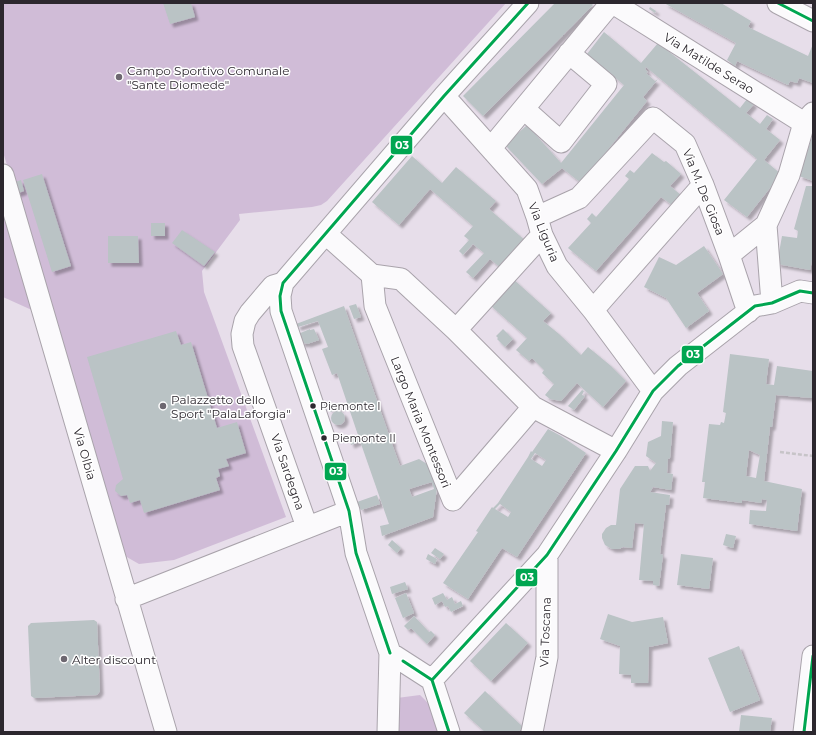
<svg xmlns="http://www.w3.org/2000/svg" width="816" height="735" viewBox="0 0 816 735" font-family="Montserrat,sans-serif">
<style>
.green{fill:#d0bcd7}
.building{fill:#bac3c5;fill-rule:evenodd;filter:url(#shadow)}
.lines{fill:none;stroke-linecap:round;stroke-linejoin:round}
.street-casing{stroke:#a9a3ab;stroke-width:23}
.path{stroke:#c7c4c8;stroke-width:2.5;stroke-dasharray:4 2;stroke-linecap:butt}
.street{stroke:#fbfafc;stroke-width:21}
.bus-1-casing{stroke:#fff;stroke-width:6}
.bus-1{stroke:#00a651;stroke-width:3}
.poi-dot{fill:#6d6770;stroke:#fff;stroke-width:1.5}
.bus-dot{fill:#2c272e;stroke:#fff;stroke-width:1.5}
.labels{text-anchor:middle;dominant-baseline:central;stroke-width:3;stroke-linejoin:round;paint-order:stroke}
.bus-label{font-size:11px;fill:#2c272e;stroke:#fff;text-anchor:start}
.street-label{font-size:12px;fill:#2c272e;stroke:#fff}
.poi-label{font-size:12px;fill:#2c272e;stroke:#fff;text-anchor:start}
.line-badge{stroke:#fff;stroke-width:1.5}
.badge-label{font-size:11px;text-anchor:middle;font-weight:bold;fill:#fff}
</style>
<defs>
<filter id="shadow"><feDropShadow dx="3.5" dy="3.5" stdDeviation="1" flood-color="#0004"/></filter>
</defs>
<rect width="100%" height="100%" fill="#e7deea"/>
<path class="green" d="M 3,3 L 506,3 L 327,201 L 321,205 L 312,207 L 239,214 L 240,220 L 202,271 L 204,292 L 286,517 L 174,560 L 139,564 L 125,556 L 3,152 Z
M 3,197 L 34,311 L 3,297 Z
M 420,695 C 433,706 435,717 439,732 L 397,732 L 397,698 Z"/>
<path class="building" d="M 163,3 L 191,3 L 195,17 L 170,24 Z
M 555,3 L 591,3 L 593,5 L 483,116 L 463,96 Z
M 664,3 L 721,3 L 751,21 L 748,27 L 808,56 L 813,44 L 813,83 L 799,78 L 797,83 L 790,81 L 788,85 L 737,61 L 735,66 L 727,60 L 736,43 Z
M 650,7 L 656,11 L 655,13 L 649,9 Z
M 604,32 L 641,63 L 658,43 L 740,108 L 747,99 L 754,104 L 746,113 L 760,124 L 767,115 L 773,119 L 766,129 L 780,140 L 764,160 L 781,174 L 747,217 L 724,200 L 757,159 L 646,67 L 645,69 L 648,72 L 646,73 L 655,81 L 658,79 L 643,97 L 647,101 L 581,183 L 562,168 L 542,184 L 505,145 L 527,125 L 561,163 L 624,85 L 587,54 Z
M 813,134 L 813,181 L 799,176 Z
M 652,153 L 664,162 L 666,161 L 681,174 L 670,186 L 681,195 L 672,205 L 661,197 L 596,271 L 568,248 L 591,223 L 587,219 L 592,213 L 596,217 L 629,179 L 625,176 L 630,170 L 634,173 Z
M 412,156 L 442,183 L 456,167 L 496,201 L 489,209 L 527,242 L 503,270 L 490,259 L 473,278 L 466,272 L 484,253 L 473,244 L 463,255 L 459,251 L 469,240 L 464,236 L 473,226 L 430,189 L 399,225 L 372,202 Z
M 42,174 L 71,266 L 52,272 L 23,180 Z
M 21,180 L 24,191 L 16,194 L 12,183 Z
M 812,183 L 813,256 L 810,270 L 777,264 L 782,236 L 797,238 L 798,231 L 794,229 L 806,186 L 812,186 Z
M 151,223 L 165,223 L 165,236 L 151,236 Z
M 182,230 L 215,252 L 204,266 L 172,243 Z
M 108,236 L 138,236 L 139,263 L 108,263 Z
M 704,246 L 723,274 L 697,293 L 709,311 L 686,328 L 666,298 L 644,287 L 659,257 L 676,265 Z
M 512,278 L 551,313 L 543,321 L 559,334 L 581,355 L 588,347 L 611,366 L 626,381 L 603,407 L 577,383 L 561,401 L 550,399 L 545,395 L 554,384 L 542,373 L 544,370 L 532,358 L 529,361 L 516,350 L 527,338 L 489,304 Z
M 356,304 L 361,317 L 354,319 L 349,306 Z
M 344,306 L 389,435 L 393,443 L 392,444 L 400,466 L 419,459 L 427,464 L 437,488 L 433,517 L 382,536 L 380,526 L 389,524 L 360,441 L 351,445 L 349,439 L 358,435 L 337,373 L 332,375 L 322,349 L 328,347 L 318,321 L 298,327 L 296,324 ZM 432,482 L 434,489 L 412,497 L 409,489 Z
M 310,329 L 310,330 L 314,329 L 319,340 L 307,344 L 306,343 L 302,344 L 298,334 Z
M 503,329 L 513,339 L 505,347 L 497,339 L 498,338 L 496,336 Z
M 176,331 L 181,345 L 191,342 L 217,428 L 237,422 L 246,453 L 226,459 L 229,466 L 218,469 L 220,476 L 216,478 L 220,490 L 144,513 L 140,500 L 130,503 L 127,495 L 121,496 L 115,491 L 116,485 L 123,479 L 87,357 Z
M 730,354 L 769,359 L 766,384 L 774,385 L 777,366 L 813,371 L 812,398 L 776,395 L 772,427 L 770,427 L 764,481 L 802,489 L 797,531 L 749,524 L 750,510 L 766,511 L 767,500 L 762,499 L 761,503 L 742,500 L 742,503 L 703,498 L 705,482 L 702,482 L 709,424 L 720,425 L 721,422 L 724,423 L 726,413 L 723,412 ZM 749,450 L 760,455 L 756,478 L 746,476 Z
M 582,390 L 584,391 L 582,395 L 585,396 L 574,410 L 568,406 Z
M 339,404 L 340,409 L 330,412 L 329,406 Z
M331 418a7 7 0 1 1 14 0a7 7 0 1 1-14 0Z
M 662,421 L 673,422 L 670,458 L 668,459 L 667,473 L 673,474 L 671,490 L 653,487 L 650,492 L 670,495 L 669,505 L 666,505 L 660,554 L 663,555 L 659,586 L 653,585 L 653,581 L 639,580 L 644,524 L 635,523 L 632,548 L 623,547 L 619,549 L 612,549 L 605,545 L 602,538 L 602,534 L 606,528 L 611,525 L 616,525 L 620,489 L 635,466 L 648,466 L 650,471 L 656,463 L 646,456 L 648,442 L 661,436 Z
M 548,429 L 561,436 L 586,453 L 517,557 L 502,548 L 468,599 L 443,583 L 478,532 L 476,531 L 492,507 L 493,508 L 498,503 L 528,457 L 531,451 L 532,452 ZM 535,453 L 546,460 L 542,466 L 531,459 ZM 500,504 L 511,512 L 508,517 L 495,509 Z
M 377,495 L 380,504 L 361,510 L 357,502 Z
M 726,534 L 736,536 L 733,548 L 723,545 Z
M 392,540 L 401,548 L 397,553 L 388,545 Z
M 435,548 L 444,554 L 440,559 L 431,553 Z
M 428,554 L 437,559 L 435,564 L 426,559 Z
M 681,554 L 713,558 L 709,589 L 677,585 Z
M 405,582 L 408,589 L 392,594 L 390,587 Z
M 406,593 L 414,613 L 403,618 L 395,598 Z
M 443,593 L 447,600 L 452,597 L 455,604 L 461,601 L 463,606 L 451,612 L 448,606 L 445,607 L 442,601 L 435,605 L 432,598 Z
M 608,614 L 632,622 L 663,617 L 668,643 L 649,647 L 648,683 L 631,683 L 631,675 L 619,674 L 620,646 L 600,639 Z
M 414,616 L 429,632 L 431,631 L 435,635 L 427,644 L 411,628 L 408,630 L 404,626 Z
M 94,620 L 97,622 L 100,691 L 97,695 L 34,698 L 31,696 L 28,626 L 31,623 Z
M 506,623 L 528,643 L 491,681 L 470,661 Z
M 739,646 L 760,700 L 730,712 L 708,658 Z
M 485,691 L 523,727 L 518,732 L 485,732 L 464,713 Z
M 741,715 L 772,718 L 770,732 L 739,732 Z"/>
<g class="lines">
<defs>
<path id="street" d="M 613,3 L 804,123
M 778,3 L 813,21
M 444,96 L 527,189 L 537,217 L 542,235 L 557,266 L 593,310 L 653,391
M 524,109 L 561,142 L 606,84 L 569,53
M 491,148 L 611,3
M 3,175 L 166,732
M 537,217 L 579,198 L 653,118 L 685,144 L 703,185 L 729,255 L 748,312
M 326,234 L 372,275 L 401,279 L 456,330 L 533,407 L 453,500 L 375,306 L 372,275
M 729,255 L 766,225
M 283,283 L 273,286 L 250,313 L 245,321 L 242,334 L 243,346 L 307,527
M 772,303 L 766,225 L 789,175 L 804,123 L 813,113
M 593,310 L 703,185
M 456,330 L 542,235
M 533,407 L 616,451
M 126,599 L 349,511
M 390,653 L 432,680 L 449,732
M 432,680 L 547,555 L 616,451 L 653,391 L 678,366 L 755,306 L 772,303 L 800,291 L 813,293
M 388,732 L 390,653 L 356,553 L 349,511 L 281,311 L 280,296 L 283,283 L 444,96 L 528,3
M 532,732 L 547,657 L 547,555
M 804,732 L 813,656"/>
</defs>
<use href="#street" class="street-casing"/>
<path class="path" d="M 780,452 L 813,456"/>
<use href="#street" class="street"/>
<defs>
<path id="bus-1" d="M 778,3 L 813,21
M 390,653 L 356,553 L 349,511 L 281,311 L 280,296 L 283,283 L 444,96 L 528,3
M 403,661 L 432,680 L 449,732
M 432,680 L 547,555 L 616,451 L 653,391 L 678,366 L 755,306 L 772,303 L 800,291 L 813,293
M 804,732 L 813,656"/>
</defs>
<use href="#bus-1" class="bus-1-casing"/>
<use href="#bus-1" class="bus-1"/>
</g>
<g class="poi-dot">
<circle cx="119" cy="77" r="4"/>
<circle cx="163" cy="406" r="4"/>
<circle cx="64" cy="659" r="4"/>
</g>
<g class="bus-dot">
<circle cx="313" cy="406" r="3.5"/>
<circle cx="324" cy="438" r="3.5"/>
</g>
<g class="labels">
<g class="bus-label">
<text x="320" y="406">Piemonte I</text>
<text x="332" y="438">Piemonte II</text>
</g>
<g class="street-label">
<text transform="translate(709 63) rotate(32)">Via Matilde Serao</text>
<text transform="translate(704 192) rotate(68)">Via M. De Giosa</text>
<text transform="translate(544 232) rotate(68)">Via Liguria</text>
<text transform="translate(421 422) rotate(68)">Largo Maria Montessori</text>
<text transform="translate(85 454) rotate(74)">Via Olbia</text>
<text transform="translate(288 472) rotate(71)">Via Sardegna</text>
<text transform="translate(545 632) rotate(-88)">Via Toscana</text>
</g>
<g class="poi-label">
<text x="127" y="70">Campo Sportivo Comunale<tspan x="127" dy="14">"Sante Diomede"</tspan></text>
<text x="171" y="399">Palazzetto dello<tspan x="171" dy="14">Sport "PalaLaforgia"</tspan></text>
<text x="72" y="659">Alter discount</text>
</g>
</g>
<g class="line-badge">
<rect x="390" y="135" width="23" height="20" rx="4" fill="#00a651"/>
<rect x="681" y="345" width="23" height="19" rx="4" fill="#00a651"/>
<rect x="324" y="462" width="23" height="19" rx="4" fill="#00a651"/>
<rect x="515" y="568" width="23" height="19" rx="4" fill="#00a651"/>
</g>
<g class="badge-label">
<text x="402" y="149">03</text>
<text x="693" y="358">03</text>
<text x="336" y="475">03</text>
<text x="527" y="581">03</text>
</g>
<rect width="816" height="735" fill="none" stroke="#2c272e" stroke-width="8"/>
</svg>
